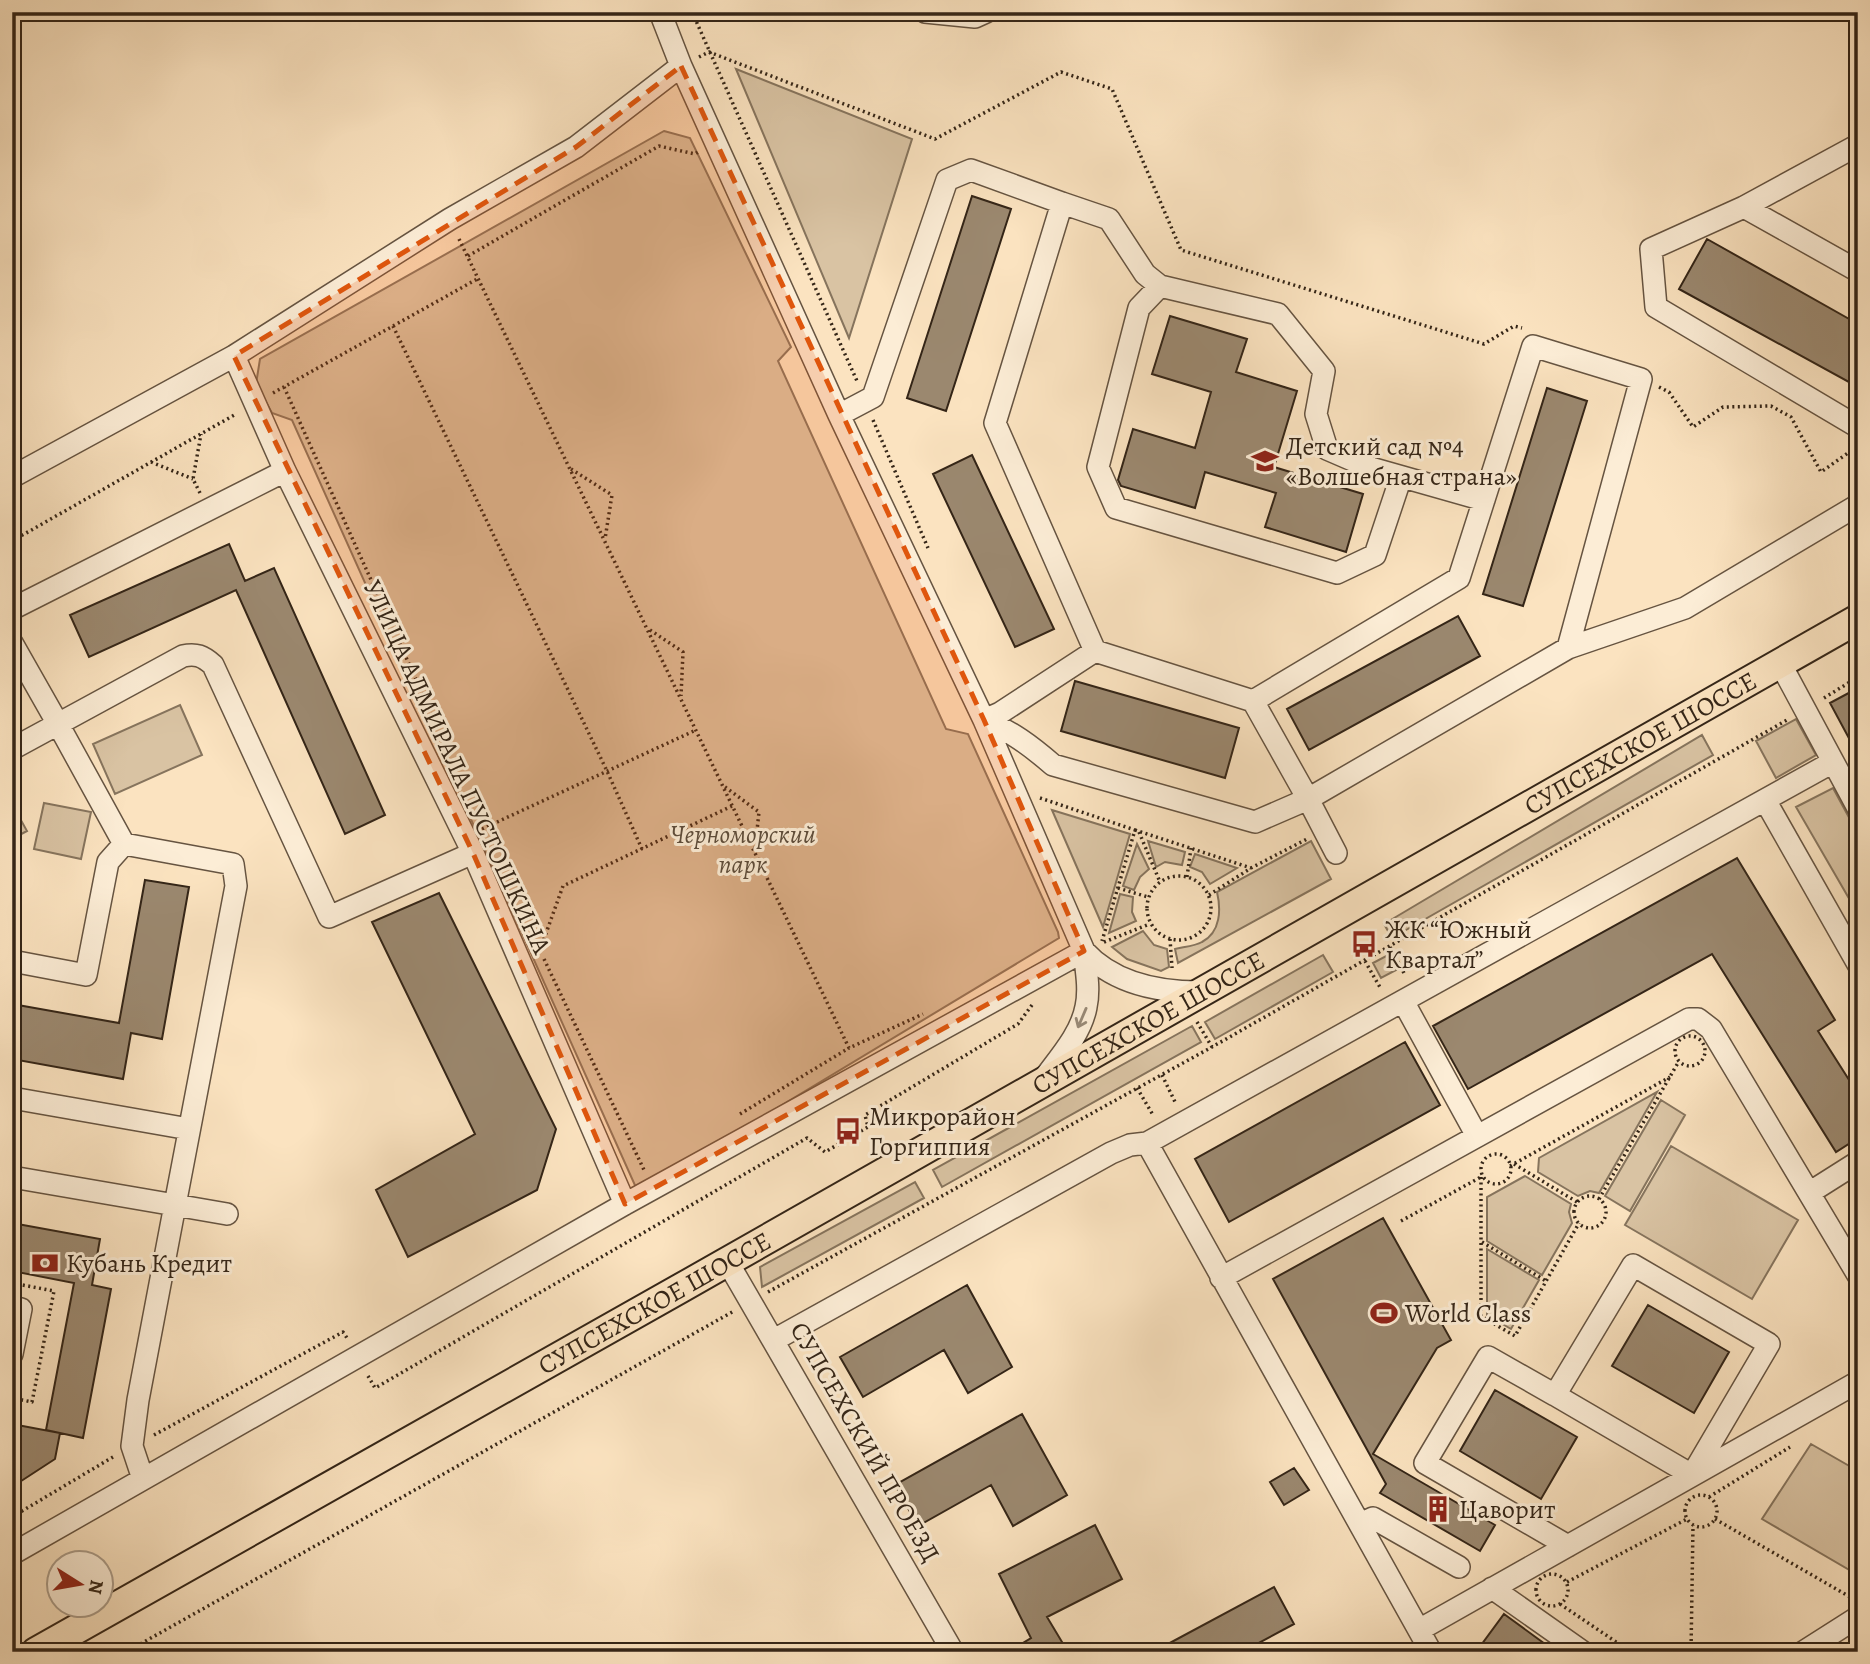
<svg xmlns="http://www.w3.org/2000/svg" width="1870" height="1664" viewBox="0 0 1870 1664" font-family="Alegreya,serif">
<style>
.green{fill:#d9c3a3;stroke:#86745d;stroke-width:2}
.building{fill:#9b886f;stroke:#342517;stroke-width:2}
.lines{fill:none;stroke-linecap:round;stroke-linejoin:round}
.minor-casing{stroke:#665441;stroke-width:24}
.major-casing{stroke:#342517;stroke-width:32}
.path{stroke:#342517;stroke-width:3.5;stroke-dasharray:2 3.5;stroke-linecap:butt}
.minor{stroke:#fcedd6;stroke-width:21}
.major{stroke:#fbe3c0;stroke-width:28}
.oneway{stroke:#988976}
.marked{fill:#df560d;fill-opacity:0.2;stroke:#df560d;stroke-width:5;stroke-dasharray:14 9;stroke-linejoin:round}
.labels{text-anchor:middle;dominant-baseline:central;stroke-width:6;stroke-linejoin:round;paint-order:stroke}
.poi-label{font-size:26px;fill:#342517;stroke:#fcedd6;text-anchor:start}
.street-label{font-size:26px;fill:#342517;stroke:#fcedd6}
.park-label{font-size:26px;font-style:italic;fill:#5d4c3a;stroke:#fcedd6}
</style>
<rect width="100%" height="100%" fill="#fbe3c0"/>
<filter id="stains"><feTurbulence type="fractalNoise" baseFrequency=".00286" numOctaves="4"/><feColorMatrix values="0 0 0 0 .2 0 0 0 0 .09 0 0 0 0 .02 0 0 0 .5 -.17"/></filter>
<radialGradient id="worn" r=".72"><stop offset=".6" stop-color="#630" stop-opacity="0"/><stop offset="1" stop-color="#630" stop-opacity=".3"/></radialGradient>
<path class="green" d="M 736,69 L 912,139 L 849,338 Z
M 664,131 L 690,138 L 791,347 L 778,361 L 946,729 L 968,734 L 1058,932 L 1059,938 L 638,1192 L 292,420 L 272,413 L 256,384 L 260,359 Z
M 180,705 L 202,755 L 115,794 L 93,744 Z
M 1796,719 L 1816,755 L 1776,778 L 1756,741 Z
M 1702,735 L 1713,755 L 1392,938 L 1384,924 Z
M 1833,788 L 1858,834 L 1858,914 L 1796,807 Z
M 44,803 L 91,812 L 81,859 L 34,849 Z
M 12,804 L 27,831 L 12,839 Z
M 1052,810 L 1130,834 L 1103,927 Z
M 1148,841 L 1185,852 L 1182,865 L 1165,862 L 1156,867 Z
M 1311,841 L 1331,879 L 1178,963 L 1175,949 C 1183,947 1195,946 1202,942 C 1221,932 1221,909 1217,892 Z
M 1137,844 L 1149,869 L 1140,877 L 1134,890 L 1123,886 Z
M 1195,854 L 1237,868 L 1210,884 L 1202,872 L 1190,867 Z
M 1120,894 L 1133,897 L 1132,912 L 1136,921 L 1109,933 Z
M 1143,931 L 1154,945 L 1167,949 L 1169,967 L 1161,971 L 1127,959 L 1112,947 Z
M 1323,955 L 1333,972 L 1215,1039 L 1205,1022 Z
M 1388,955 L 1396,970 L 1381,978 L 1373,963 Z
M 1192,1026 L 1201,1042 L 942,1187 L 933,1170 Z
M 1657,1092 L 1599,1193 L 1590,1191 L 1578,1196 L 1538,1172 L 1539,1158 Z
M 1661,1100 L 1685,1115 L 1630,1211 L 1605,1196 Z
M 1671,1146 L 1798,1220 L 1752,1299 L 1625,1225 Z
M 1525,1176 L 1571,1204 L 1569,1212 L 1572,1223 L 1542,1275 L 1487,1241 L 1487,1197 Z
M 915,1182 L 924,1198 L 762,1287 L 760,1267 Z
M 1487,1249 L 1539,1280 L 1511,1329 L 1487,1315 Z
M 1811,1444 L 1858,1471 L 1858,1575 L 1762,1519 Z"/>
<path class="building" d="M 972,196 L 1011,209 L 946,411 L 907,398 Z
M 1707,239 L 1858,324 L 1858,387 L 1679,289 Z
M 1170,316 L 1247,339 L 1236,372 L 1297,391 L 1274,467 L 1363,494 L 1346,552 L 1265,527 L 1276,493 L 1205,472 L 1195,508 L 1121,486 L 1118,480 L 1133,429 L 1195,448 L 1211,392 L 1152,374 Z
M 1547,388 L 1587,401 L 1523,606 L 1483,594 Z
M 972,455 L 1054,629 L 1015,647 L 933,474 Z
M 229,544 L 245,581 L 274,568 L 385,815 L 345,834 L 236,590 L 89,657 L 70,615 Z
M 1458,616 L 1480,656 L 1309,750 L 1287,709 Z
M 1075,681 L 1239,728 L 1225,778 L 1061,731 Z
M 1858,688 L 1858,755 L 1830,703 Z
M 1737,858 L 1835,1020 L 1818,1031 L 1858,1094 L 1858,1138 L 1836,1152 L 1712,954 L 1468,1089 L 1433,1026 Z
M 145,880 L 189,887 L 162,1039 L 131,1033 L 123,1079 L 12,1059 L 12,1004 L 119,1023 Z
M 439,893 L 556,1129 L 537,1190 L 408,1257 L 376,1190 L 475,1134 L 372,922 Z
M 1405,1042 L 1440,1105 L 1229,1222 L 1195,1159 Z
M 1383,1218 L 1451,1340 L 1437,1348 L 1373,1454 L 1495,1525 L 1480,1551 L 1380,1493 L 1386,1484 L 1273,1279 Z
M 12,1223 L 100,1239 L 92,1285 L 111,1289 L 83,1438 L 46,1430 L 74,1283 L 12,1271 Z
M 967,1285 L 1012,1367 L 968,1393 L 944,1350 L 863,1397 L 840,1357 Z
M 1648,1305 L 1729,1352 L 1694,1413 L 1612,1366 Z
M 1495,1390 L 1577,1437 L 1541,1499 L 1460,1451 Z
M 1022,1414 L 1067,1495 L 1013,1526 L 991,1485 L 918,1526 L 895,1485 Z
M 12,1424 L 60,1433 L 55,1459 L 12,1487 Z
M 1294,1468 L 1309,1490 L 1284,1505 L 1270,1482 Z
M 1095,1525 L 1122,1579 L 1047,1617 L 1068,1652 L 1008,1652 L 1031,1638 L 999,1574 Z
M 1274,1587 L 1294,1624 L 1242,1652 L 1153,1652 Z
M 1504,1614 L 1556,1652 L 1476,1652 Z"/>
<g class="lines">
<defs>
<path id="minor" d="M 660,12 L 681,66 L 839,415 L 984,720 L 1084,951 C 1113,983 1159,992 1200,992
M 925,12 L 975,17 L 986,12
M 1858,145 L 1744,207 L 1858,271
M 1062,203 L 1109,219 L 1145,274 L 1160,286
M 1744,207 L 1651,249 L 1656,307 L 1858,427
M 234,356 L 285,471 L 473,853 L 625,1204
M 839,415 L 873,397 L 947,180 L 971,170 L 1062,203 L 995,423 L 1095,651 L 1253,701 L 1459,578 L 1533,346 L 1641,379 L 1568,648
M 12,477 L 234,356 L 450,219 L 576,147 L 681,66
M 1401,477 L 1375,555 L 1337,573 L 1116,508 L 1098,467 L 1139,308 L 1160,286 L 1278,314 L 1324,371 L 1316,414 L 1327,449 L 1371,468 L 1484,500
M 12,609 L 285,471
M 12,643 L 58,724 L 183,656 C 196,653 203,656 213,665 L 329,917 L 473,853
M 1780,663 L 1858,808
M 1253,701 L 1308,799 L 1568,648 L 1685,608 L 1858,505
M 984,720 C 1011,731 1031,746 1053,765 L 1255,822 L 1308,799 L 1336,853
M 984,720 L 1000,713 L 1095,651
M 12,749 L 58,724 L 124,844
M 1765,800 L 1858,964
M 12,961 L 86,975 L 108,862 L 124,844 L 233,864 L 236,886 L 175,1205 L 227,1214
M 1403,1001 L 1477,1136
M 1043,1080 C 1059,1058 1081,1034 1086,1007 C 1090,989 1086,969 1084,951
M 12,1098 L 189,1129
M 1147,1143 L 1431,1652
M 12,1177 L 175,1205 L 138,1400 L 132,1446 L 143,1479
M 1809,1193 L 1858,1162
M 727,1261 L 953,1652
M 1221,1278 L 1689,1019 L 1698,1019 L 1711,1029 L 1858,1275
M 12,1307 L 21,1309 L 12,1354
M 774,1340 L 1111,1153 L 1130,1145 L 1147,1143 L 1833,762
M 1555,1395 L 1692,1475 L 1769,1344 L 1633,1265 L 1555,1395 L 1488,1357 L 1425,1463 L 1568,1546
M 1360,1524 L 1373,1518 L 1459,1567
M 12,1554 L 625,1204 L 1084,951
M 1492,1588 L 1583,1652
M 1419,1630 L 1858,1382
M 1803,1652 L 1858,1617"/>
<g id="major">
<path id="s1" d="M 36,1652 L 681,1288 L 1858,619"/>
</g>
</defs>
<use href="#minor" class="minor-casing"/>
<use href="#major" class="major-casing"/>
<path class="path" d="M 692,12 L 857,381
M 699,57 L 709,52 L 935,139 L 1061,72 L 1112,89 L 1181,250 L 1484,344 L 1514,326 L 1522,328
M 459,239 L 849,1048 L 923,1014
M 468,256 L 659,146 L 695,154 L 698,152
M 393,326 L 607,771 L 642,849
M 284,387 L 437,726
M 1659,387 L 1669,392 L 1693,427 L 1723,407 L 1771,406 L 1791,417 L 1821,472 L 1855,448
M 273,393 L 479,278
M 873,420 L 928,548
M 151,462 L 193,479
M 571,469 L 612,495 L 605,539
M 200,493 L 193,479 L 201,434
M 12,541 L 236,414
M 650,630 L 683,652 L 681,696
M 1824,698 L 1858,677
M 725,787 L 759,812 L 755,849
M 1040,798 L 1135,830 L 1102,941
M 482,829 L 696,730
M 1135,830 L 1251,868
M 1139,832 L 1160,882
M1147 908a32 32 0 1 1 64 0a32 32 0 1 1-64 0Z
M 1187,877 L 1191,848
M 1118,888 L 1148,897
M 1209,895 L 1251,868 L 1307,839
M 1170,939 L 1172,968
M 1104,942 L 1150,924
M 1390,947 L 1405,975
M 540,950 L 563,886 L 732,806
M 544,959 L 644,1170
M 1365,961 L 1381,989
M 1197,1022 L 1212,1047
M1675 1051a15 15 0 1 1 30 0a15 15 0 1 1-30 0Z
M 1162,1075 L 1176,1104
M 1137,1088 L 1153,1115
M 740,1114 L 849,1048
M1481 1169a15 15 0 1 1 30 0a15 15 0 1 1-30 0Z
M 1514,1164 L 1577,1202
M 1510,1166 L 1670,1077
M 1481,1177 L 1481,1316 L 1515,1336 L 1579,1223
M1574 1212a16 16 0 1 1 32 0a16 16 0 1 1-32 0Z
M 1599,1199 L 1679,1061
M 1401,1221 L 1481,1177
M 1482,1242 L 1546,1281
M 12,1283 L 54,1291 L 32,1402 L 12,1398
M 768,1292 L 1212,1047 L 1787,720
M 368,1376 L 375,1388 L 807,1138 L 825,1152 L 868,1127 L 865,1115 L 1018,1024 L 1032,1005
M 154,1435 L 343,1332 L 347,1338
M1685 1511a16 16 0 1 1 32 0a16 16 0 1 1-32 0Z
M 1709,1497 L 1790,1447
M 12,1517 L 113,1457
M 1715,1519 L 1850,1597
M1536 1590a16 16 0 1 1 32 0a16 16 0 1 1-32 0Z
M 1567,1582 L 1687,1519
M 1560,1604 L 1631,1652
M 126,1652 L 734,1311
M 1691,1652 L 1693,1525"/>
<use href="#minor" class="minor"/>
<use href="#major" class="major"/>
</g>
<defs><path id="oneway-shaft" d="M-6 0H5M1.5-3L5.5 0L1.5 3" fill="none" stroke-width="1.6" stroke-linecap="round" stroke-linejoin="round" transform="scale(1.75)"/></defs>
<use class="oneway" href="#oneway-shaft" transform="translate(1082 1018) rotate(113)"/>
<path class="marked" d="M 681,66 L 984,720 L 1084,951 L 625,1204 L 473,853 L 234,356 L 576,147 Z"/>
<defs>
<symbol id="school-bare" viewBox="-9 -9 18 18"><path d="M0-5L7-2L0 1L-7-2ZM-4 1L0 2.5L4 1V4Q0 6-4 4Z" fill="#8f2418" stroke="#fcedd6" stroke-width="2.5" paint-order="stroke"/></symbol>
<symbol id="bus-bare" viewBox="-9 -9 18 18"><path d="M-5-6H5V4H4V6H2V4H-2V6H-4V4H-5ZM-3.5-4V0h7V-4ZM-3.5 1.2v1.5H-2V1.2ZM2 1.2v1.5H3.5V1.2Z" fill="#8f2418" stroke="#fcedd6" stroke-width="2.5" paint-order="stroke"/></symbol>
<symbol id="bank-bare" viewBox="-9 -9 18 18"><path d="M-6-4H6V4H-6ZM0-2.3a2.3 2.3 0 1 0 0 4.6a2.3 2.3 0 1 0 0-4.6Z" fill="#8f2418" stroke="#fcedd6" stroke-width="2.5" paint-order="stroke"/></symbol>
<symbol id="stadium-bare" viewBox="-9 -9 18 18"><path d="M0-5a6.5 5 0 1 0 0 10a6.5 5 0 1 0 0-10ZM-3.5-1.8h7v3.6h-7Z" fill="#8f2418" stroke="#fcedd6" stroke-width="2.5" paint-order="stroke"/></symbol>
<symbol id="building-bare" viewBox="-9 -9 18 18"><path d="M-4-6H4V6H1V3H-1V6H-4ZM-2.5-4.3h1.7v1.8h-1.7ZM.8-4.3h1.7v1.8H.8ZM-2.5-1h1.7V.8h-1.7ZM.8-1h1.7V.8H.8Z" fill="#8f2418" stroke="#fcedd6" stroke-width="2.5" paint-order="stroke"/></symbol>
</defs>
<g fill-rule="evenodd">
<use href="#school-bare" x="1246" y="442" width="38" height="38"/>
<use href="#bus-bare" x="1345" y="925" width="38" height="38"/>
<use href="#bus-bare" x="829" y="1112" width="38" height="38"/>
<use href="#bank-bare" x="26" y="1244" width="38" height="38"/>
<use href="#stadium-bare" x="1365" y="1294" width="38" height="38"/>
<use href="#building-bare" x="1419" y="1490" width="38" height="38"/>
</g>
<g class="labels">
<g class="poi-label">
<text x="1286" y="446">Детский сад №4<tspan x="1286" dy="30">«Волшебная страна»</tspan></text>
<text x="1385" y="929">ЖК “Южный<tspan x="1385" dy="30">Квартал”</tspan></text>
<text x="869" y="1116">Микрорайон<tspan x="869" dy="30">Горгиппия</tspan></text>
<text x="66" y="1263">Кубань Кредит</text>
<text x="1405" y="1313">World Class</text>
<text x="1459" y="1509">Цаворит</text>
</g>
<g class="street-label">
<text stroke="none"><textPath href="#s1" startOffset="1844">СУПСЕХСКОЕ ШОССЕ</textPath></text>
<text transform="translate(457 767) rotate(65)">УЛИЦА АДМИРАЛА ПУСТОШКИНА</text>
<text stroke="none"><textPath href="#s1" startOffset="1278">СУПСЕХСКОЕ ШОССЕ</textPath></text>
<text stroke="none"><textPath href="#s1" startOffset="710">СУПСЕХСКОЕ ШОССЕ</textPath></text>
<text transform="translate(865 1442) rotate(60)">СУПСЕХСКИЙ ПРОЕЗД</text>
</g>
<g class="park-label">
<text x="743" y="834">Черноморский<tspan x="743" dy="30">парк</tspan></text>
</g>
</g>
<rect width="1870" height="1664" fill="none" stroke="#fbe3c0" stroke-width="42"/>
<rect x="14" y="14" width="1842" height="1636" fill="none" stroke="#342517" stroke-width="3.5"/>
<rect x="21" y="21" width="1828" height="1622" fill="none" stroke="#342517" stroke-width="2"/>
<g transform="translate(80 1584) rotate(101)"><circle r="33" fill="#fcedd6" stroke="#ac9d8a" stroke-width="2"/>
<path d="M0-5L12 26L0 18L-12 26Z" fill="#8f2418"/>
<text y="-10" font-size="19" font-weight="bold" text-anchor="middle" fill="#342517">N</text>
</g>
<rect width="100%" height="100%" filter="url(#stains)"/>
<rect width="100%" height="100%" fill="url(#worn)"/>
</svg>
